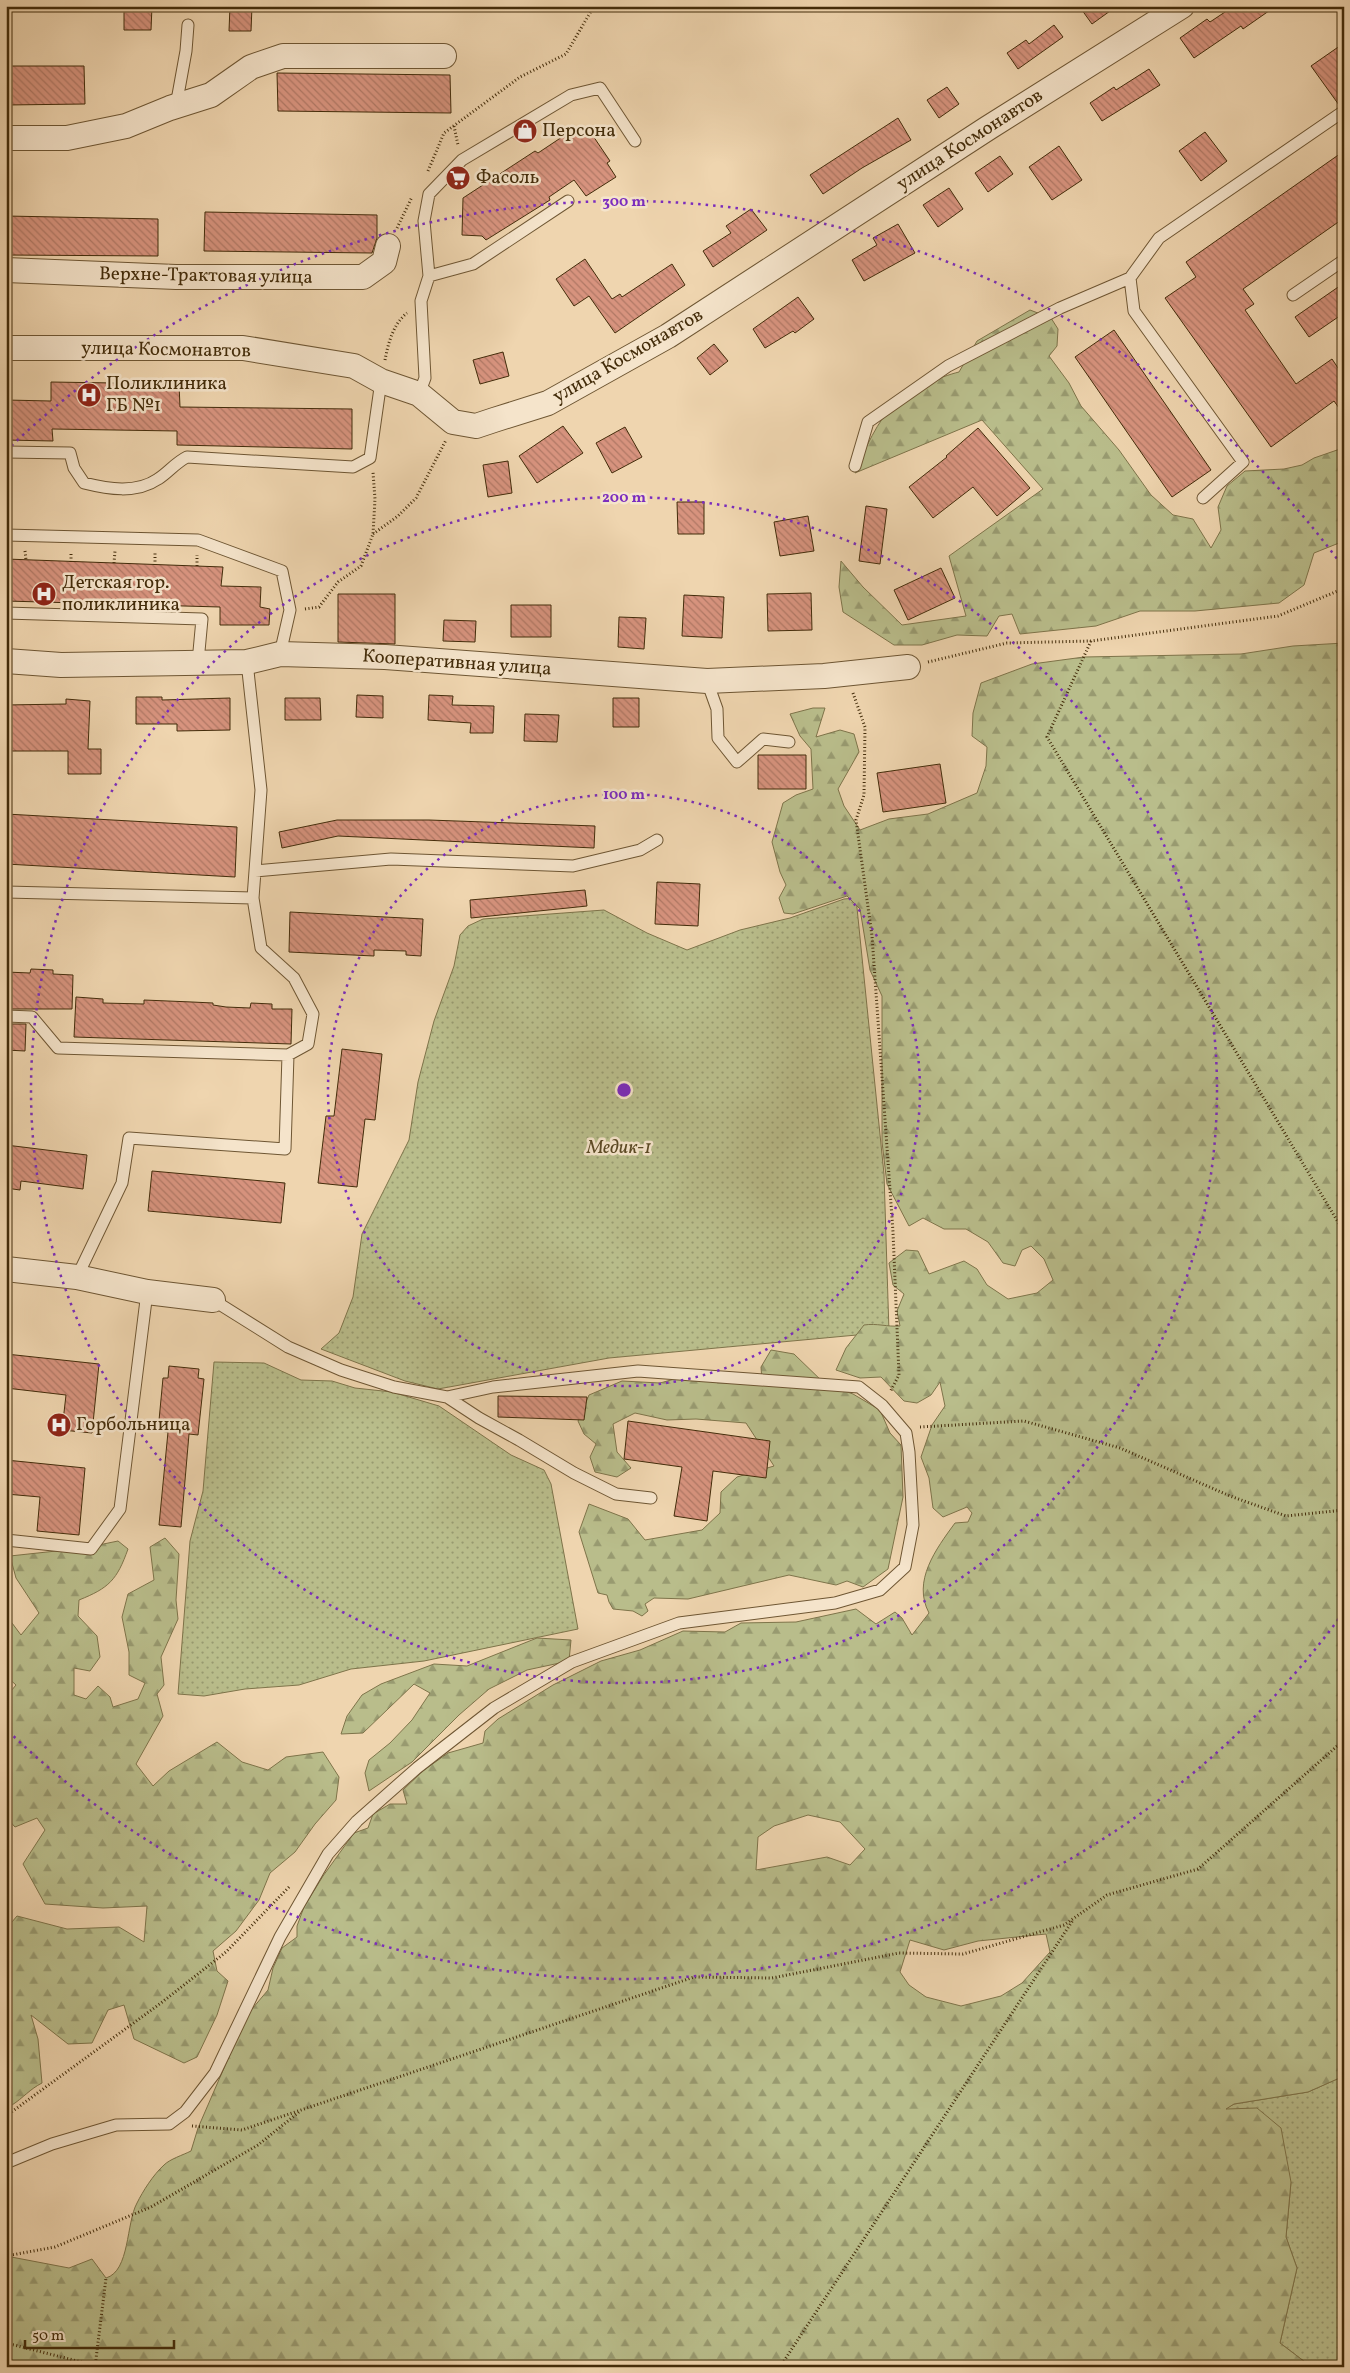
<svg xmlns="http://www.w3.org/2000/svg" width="1350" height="2373" viewBox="0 0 1350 2373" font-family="Vollkorn,serif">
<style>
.grass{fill:url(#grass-dots);stroke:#7e744a}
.forest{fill:url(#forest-firs);stroke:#7e744a;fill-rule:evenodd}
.building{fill:url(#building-back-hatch);stroke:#432c0a}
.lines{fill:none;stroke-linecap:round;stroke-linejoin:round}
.service-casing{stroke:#6e5633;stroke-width:13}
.minor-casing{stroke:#6e5633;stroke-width:26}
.path{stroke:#432c0a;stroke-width:3;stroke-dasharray:1 2.5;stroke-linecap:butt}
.service{stroke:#f5e4cb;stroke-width:11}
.minor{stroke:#f5e4cb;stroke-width:24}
.ring{fill:none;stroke:#7b2cbf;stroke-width:2.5;stroke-dasharray:2.5 5}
.labels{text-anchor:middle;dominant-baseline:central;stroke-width:5;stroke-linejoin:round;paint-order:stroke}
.poi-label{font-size:19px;fill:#432c0a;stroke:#f5e4cb;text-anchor:start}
.street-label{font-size:19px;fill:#432c0a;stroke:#f5e4cb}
.park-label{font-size:19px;font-style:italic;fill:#5b4924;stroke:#f5e4cb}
.centre{fill:#7b2cbf;stroke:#f5e4cb;stroke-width:2.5}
.ring-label{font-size:15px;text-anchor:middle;font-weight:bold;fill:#7b2cbf;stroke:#f5e4cb;stroke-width:5;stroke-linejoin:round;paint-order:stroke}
</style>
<defs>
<pattern id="grass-dots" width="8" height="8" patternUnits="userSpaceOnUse" patternTransform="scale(1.25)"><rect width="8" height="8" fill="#b9bd8b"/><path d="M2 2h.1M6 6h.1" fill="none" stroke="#989a70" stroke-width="1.8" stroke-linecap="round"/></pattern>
<pattern id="forest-firs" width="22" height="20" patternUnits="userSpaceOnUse" patternTransform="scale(1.25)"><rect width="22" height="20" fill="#b9bd8b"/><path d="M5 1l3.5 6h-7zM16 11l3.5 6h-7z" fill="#989a70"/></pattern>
<pattern id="building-back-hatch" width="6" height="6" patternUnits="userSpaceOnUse" patternTransform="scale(1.25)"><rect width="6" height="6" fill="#d7937e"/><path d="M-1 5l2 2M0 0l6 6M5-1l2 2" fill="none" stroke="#b07865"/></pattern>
</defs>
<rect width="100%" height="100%" fill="#efd5af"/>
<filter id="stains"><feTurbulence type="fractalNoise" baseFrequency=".004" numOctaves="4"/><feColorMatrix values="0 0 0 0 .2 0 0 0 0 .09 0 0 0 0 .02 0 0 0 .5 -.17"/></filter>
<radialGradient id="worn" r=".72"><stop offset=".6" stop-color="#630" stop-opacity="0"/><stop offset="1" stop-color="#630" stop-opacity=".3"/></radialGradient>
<path class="grass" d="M 856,898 L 884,1174 L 889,1332 L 609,1358 L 438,1389 L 405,1381 L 321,1349 L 339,1333 L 353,1297 L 362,1234 L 409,1140 L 418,1082 L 434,1021 L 454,966 L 460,935 L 468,926 L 483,919 L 604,910 L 647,933 L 687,950 L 740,930 L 790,918 L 844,899 Z
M 214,1362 L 264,1363 L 301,1380 L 332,1381 L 355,1388 L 392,1392 L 439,1406 L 511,1455 L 544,1470 L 551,1484 L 578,1629 L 424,1661 L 351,1669 L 299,1685 L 245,1689 L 204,1696 L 178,1694 L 190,1541 L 203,1491 Z
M 1344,2076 L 1344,2367 L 1305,2367 L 1305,2362 L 1280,2343 L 1297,2268 L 1286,2237 L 1291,2182 L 1225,2109 L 1234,2104 L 1308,2092 Z"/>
<path class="forest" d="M 1030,310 L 1051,318 L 1058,329 L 1057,346 L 1049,356 L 1069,383 L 1081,406 L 1119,450 L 1151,495 L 1173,515 L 1193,519 L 1211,548 L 1221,530 L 1218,507 L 1227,486 L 1245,471 L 1284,469 L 1302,465 L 1314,458 L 1340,449 L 1344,445 L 1344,541 L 1314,553 L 1304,585 L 1279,603 L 1195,611 L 1140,611 L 1096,626 L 1020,634 L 1012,614 L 999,616 L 987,636 L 957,635 L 922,645 L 894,645 L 843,612 L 839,587 L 841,561 L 863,587 L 902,625 L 966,616 L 949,556 L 1043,489 L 982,420 L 855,473 C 865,449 877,421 896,402 C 908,390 942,376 959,372 L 977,341 Z
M 1344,643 L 1344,2076 L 1308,2092 L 1234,2104 L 1226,2109 L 1257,2108 L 1281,2128 L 1291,2182 L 1286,2237 L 1297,2268 L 1280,2343 L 1305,2362 L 1305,2367 L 6,2367 L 6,2256 L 69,2268 L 92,2259 L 106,2278 C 130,2271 126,2223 137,2203 C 143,2191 153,2175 164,2165 C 170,2159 183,2155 191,2151 L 198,2128 L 247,2015 L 268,1990 L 273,1968 L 282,1948 L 297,1937 L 297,1926 L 304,1907 L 323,1876 L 354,1833 L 368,1828 L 373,1814 L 390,1804 L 407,1804 L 403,1790 L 424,1770 L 448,1753 L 483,1743 L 485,1731 L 498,1719 L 553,1685 L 601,1661 L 640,1650 L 683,1631 L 725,1632 L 741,1623 L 796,1622 L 856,1609 L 876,1624 L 895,1612 L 902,1618 L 912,1635 L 929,1613 C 912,1581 936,1549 955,1523 L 968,1522 L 972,1513 L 967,1507 L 943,1517 L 933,1508 L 929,1478 L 921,1457 L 932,1425 L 945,1406 L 940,1382 L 931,1395 L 917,1403 L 904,1401 L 881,1377 L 860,1378 L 836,1370 L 846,1348 L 864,1325 C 877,1323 887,1327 900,1326 L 897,1311 L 904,1294 L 893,1285 L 889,1263 L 906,1250 L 918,1251 L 929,1274 L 964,1261 L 977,1269 L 987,1285 L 1008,1299 L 1037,1293 L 1053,1280 L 1044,1259 L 1031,1246 L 1022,1250 L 1015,1266 L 1003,1263 L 988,1242 L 966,1229 L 944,1229 L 923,1218 L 909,1226 L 887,1184 L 882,1142 L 882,996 L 870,970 L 860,909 L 847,896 L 793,914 L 784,913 L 779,898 L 786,885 L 780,872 L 772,842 L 783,803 L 796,795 L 813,789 L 811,749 L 800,736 L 790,714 L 813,708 L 825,708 L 816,737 L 840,730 L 854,734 L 859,752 L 838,789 L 844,806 L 860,830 L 889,819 L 928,814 L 977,793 L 986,766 L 987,747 L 972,736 L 973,713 L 981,683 L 1032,664 L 1084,657 L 1241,654 L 1293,646 ZM 808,1815 L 840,1822 L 865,1849 L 850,1865 L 827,1857 L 756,1870 L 758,1837 L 774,1826 ZM 1046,1934 L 1050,1952 L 1022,1983 L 1001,1996 L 961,2006 L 926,1997 L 909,1985 L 900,1972 L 910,1940 L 944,1950 L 978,1941 Z
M 771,1350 L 794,1354 L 825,1384 L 853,1394 L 880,1410 L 890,1433 L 901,1445 L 903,1497 L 888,1569 L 863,1587 L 847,1581 L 836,1585 L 789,1575 L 688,1599 L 654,1598 L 645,1604 L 648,1611 L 642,1616 L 633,1611 L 613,1609 L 609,1602 L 607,1595 L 598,1593 L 579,1532 L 589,1504 L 628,1519 L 645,1540 L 702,1530 L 720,1513 L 721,1492 L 737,1477 L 774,1466 L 746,1423 L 696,1419 L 667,1420 L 635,1413 L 613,1424 L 617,1452 L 631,1468 L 617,1477 L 595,1472 L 590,1457 L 596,1444 L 584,1434 L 578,1421 L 589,1395 L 622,1381 L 660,1383 L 693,1374 L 762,1381 L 761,1367 Z
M 165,1538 L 179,1554 L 176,1600 L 178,1619 L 161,1657 L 164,1685 L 157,1694 L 163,1716 L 136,1764 L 153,1786 L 169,1771 L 217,1742 L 242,1762 L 268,1770 L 286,1757 L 323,1752 L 339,1777 L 336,1800 L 315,1824 L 295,1852 L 270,1873 L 259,1900 L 236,1931 L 213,1951 L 217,1971 L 228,1981 L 217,2015 L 197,2057 L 184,2063 L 134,2039 L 124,2005 L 108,2010 L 92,2043 L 68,2044 L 31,2015 L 38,2039 L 42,2083 C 30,2089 23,2098 12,2105 L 6,2104 L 6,1929 L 17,1916 L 67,1929 L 119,1927 L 144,1942 L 147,1906 L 103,1908 L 45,1904 L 23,1864 L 45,1830 L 37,1818 L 15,1827 L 6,1817 L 6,1697 L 16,1685 L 6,1676 L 6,1615 L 21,1635 L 39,1613 L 16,1578 L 10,1556 L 84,1548 L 118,1541 L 128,1549 C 117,1580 109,1588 79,1600 L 78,1616 L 97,1636 L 100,1657 L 90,1671 L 74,1668 L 74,1695 L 86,1699 L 98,1686 L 110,1697 L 113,1707 L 138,1699 L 145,1683 L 129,1675 L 129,1652 L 122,1617 L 128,1594 L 154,1580 L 150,1547 Z
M 537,1638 L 571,1640 L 569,1661 L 527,1670 L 489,1689 L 459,1715 L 412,1762 L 369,1791 L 365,1773 L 369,1760 L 390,1743 L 412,1720 L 430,1693 L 414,1684 L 363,1733 L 341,1734 L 347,1716 L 362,1695 L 381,1684 L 434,1664 L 467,1666 Z"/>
<path class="building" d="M 124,6 L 152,6 L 151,30 L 124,30 Z
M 230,6 L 252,6 L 251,31 L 229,31 Z
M 1079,6 L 1117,6 L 1092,24 Z
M 1234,6 L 1276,6 L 1243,29 L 1241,26 L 1194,58 L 1180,38 L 1207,19 L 1210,22 Z
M 1054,25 L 1063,37 L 1018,69 L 1007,53 L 1026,40 L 1029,44 Z
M 1344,43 L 1344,104 L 1339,105 L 1311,66 Z
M 6,66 L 84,66 L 85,104 L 6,105 Z
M 1149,69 L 1160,85 L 1102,121 L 1090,103 L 1114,87 L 1116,90 Z
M 277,73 L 450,75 L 451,113 L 278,111 Z
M 947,87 L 959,104 L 939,118 L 927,100 Z
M 898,118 L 911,140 L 862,168 L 823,194 L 810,175 Z
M 587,127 L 610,161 L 607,163 L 616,177 L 586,196 L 574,180 L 549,197 L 550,200 L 486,240 L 482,236 L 462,235 L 463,198 L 535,151 L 538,153 L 565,135 L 574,135 Z
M 1205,132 L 1227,161 L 1201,181 L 1179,151 Z
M 1059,146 L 1082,180 L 1052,200 L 1029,167 Z
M 1344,151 L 1344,218 L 1243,289 L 1254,304 L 1245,310 L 1296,384 L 1332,359 L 1344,377 L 1344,415 L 1334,401 L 1271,447 L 1165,298 L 1196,277 L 1186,262 Z
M 1000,156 L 1013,174 L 988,192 L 975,173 Z
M 949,188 L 963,209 L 938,227 L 923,205 Z
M 751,209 L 767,230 L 713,267 L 703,251 L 731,233 L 726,226 Z
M 205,212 L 377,215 L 377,238 L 372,253 L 204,251 Z
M 6,216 L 158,219 L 158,256 L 6,255 Z
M 898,224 L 915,253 L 864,281 L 852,260 L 877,245 L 873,238 Z
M 585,259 L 612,299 L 620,294 L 622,297 L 672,264 L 685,285 L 615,333 L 589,296 L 574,306 L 556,279 Z
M 1344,283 L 1344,313 L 1309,337 L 1295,317 Z
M 798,297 L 814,319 L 795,333 L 793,331 L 765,348 L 753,329 Z
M 1114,330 L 1211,470 L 1172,497 L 1075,357 Z
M 714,344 L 728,361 L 710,375 L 697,358 Z
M 503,352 L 509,376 L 480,384 L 473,360 Z
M 51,382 L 179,384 L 180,407 L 352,409 L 352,449 L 177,445 L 177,431 L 52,429 L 53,441 L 6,440 L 6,400 L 51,401 Z
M 563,426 L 583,453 L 537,483 L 519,456 Z
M 625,427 L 642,457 L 612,473 L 596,443 Z
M 978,428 L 1030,488 L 997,516 L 973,487 L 933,518 L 909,487 L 947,457 L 946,456 Z
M 508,461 L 512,493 L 488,497 L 483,465 Z
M 677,502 L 704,502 L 704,534 L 678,534 Z
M 866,506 L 887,509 L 880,564 L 859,561 Z
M 808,516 L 814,551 L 780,556 L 774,522 Z
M 6,559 L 223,567 L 221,586 L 261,587 L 260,607 L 270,609 L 269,625 L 220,625 L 220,607 L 6,601 Z
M 941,568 L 955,598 L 908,620 L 894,590 Z
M 811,593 L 812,630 L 768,631 L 767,594 Z
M 338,594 L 395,594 L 395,644 L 338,642 Z
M 684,595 L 724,597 L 722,638 L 682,636 Z
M 511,605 L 551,605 L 551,637 L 511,637 Z
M 619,617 L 646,618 L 644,649 L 618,647 Z
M 444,620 L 476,621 L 475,642 L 443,641 Z
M 357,695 L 383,696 L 383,718 L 356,717 Z
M 429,695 L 453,696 L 452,705 L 494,706 L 493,733 L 470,733 L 471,723 L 428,720 Z
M 136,697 L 162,697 L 162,700 L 230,698 L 230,730 L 177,731 L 177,724 L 136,724 Z
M 285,698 L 320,698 L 321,720 L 285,720 Z
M 613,698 L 639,698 L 639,727 L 613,727 Z
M 66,699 L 90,701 L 88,749 L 101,749 L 101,774 L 68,774 L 68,751 L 6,751 L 6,705 L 66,704 Z
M 525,714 L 559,715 L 557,742 L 524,741 Z
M 758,755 L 806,755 L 806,789 L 758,789 Z
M 940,764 L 946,803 L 883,812 L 877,773 Z
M 6,814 L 237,827 L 235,877 L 6,864 Z
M 337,820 L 429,820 L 595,826 L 594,848 L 338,836 L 282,848 L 279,832 Z
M 657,882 L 700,884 L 698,926 L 655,924 Z
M 585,890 L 587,906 L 471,918 L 470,900 Z
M 290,912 L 423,919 L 421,956 L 406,955 L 406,951 L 374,950 L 374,956 L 289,952 Z
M 31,969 L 53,970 L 53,974 L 73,975 L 72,1009 L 6,1009 L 6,972 L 30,973 Z
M 76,997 L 103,999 L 103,1003 L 144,1004 L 144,1000 L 192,1002 L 213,1003 L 213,1005 L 226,1007 L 250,1008 L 251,1003 L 272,1004 L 272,1009 L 292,1009 L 291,1044 L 74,1037 Z
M 6,1024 L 26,1024 L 25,1051 L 6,1050 Z
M 342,1049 L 382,1054 L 375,1120 L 365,1119 L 357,1187 L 318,1183 L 326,1116 L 334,1116 Z
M 6,1145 L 87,1155 L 83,1189 L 21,1181 L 20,1190 L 6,1188 Z
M 152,1171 L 285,1183 L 281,1223 L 148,1211 Z
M 6,1354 L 99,1364 L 92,1433 L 62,1430 L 66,1395 L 6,1388 Z
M 169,1366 L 199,1369 L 198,1378 L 204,1379 L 198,1435 L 189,1434 L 181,1527 L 159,1525 L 168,1432 L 158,1431 L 163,1378 L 168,1378 Z
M 498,1396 L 587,1397 L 584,1420 L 498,1417 Z
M 628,1421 L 770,1441 L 766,1478 L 713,1471 L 707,1521 L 674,1516 L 682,1467 L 624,1459 Z
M 6,1460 L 85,1468 L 79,1535 L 37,1531 L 40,1497 L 6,1494 Z"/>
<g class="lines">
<defs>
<path id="service" d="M 176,106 L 186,51 L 188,25
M 429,276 L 473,264 L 568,201
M 1293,295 L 1344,260
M 419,394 L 425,378 L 421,301 L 429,276 L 424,221 L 429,194 L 462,160 L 571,95 L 600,88 L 635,141
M 6,452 L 70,453 L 74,468 L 84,483 C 108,489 136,494 158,479 C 169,472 175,463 187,457 L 353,467 L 370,458 L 381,381
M 855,466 L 868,422 L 948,366 L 1060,308 L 1130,278
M 1203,498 L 1243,462 L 1134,311 L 1130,278 L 1159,238 L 1344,111
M 6,535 L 198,540 L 282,571 L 290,610 L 280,654
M 6,613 L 202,619 L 198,662
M 707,681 L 717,709 L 718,738 L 737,762 L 763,739 L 789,742
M 255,871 L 391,859 L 573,866 L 640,850 L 657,840
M 6,892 L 253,898
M 6,1016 L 32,1017 L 58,1048 L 288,1055 L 308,1044 L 313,1014 L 294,978 L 261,948 L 253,898 L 261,790 L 247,662
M 77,1277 L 122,1183 L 129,1138 L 285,1149 L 288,1055
M 213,1300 L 288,1347 L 341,1370 L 394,1387 L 447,1397 L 479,1418 L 519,1440 L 574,1473 L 616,1494 L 651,1498
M 6,1540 L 91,1549 L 120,1509 L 147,1292
M 6,2163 L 52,2144 L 116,2125 L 169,2124 L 185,2112 L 215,2073 L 280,1937 L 328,1854 L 357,1821 L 417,1768 L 494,1708 L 572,1662 L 679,1623 L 835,1603 L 880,1590 L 905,1567 L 913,1525 L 909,1452 L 906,1433 L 882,1405 L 859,1387 L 638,1371 L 493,1387 L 447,1397"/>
<path id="minor" d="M 6,138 L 67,138 L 126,126 L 170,108 L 211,95 L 251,67 L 283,56 L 444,56
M 6,270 L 176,277 L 363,277 L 384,262 L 388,246
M 6,348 L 243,348 L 354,366 L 381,381 L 419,394 L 453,422 L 476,426 L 494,420 L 548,403 L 668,336 L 988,128 L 1182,6
M 6,661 L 61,665 L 247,662 L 280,654 L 385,657 L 707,681 L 824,676 L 908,667
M 6,1269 L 77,1277 L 147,1292 L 213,1300"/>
</defs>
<use href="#service" class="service-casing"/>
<use href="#minor" class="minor-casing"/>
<path class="path" d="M 454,126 L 458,145
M 428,171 L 444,133 L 520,77 L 566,54 L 594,6
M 397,228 L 412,197
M 385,360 C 388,344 393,324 407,313
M 373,534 L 398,516 L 416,498 L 446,440
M 25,551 L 26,560
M 71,562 L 71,552
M 114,563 L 115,551
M 155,565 L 155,553
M 197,566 L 197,555
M 305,609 L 319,607 L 338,582 L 361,566 L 373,534 L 375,499 L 373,472
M 1091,641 L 1047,737 L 1344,1232
M 928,662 L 1007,643 L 1091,641 L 1278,616 L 1340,590 L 1344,591
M 853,693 L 865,727 L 864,795 L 856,820 L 872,936 L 893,1232 L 899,1375 L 890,1392
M 920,1427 L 1024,1421 L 1120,1448 L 1230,1496 L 1286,1516 L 1344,1510
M 6,2116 L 161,2003 L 226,1952 L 290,1886
M 192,2126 L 242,2130 L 694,1977 L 772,1978 L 899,1953 L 963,1954 L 1064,1925 L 1107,1895 L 1198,1869 L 1344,1740
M 6,2256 L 55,2247 L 151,2207 L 258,2145 L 299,2112
M 6,2343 L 101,2367
M 95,2367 L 106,2278
M 780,2367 L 1073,1920
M 1058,2367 L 1091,2365 L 1121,2367"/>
<use href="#service" class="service"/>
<use href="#minor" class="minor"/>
</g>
<g class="ring">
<circle cx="624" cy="1090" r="296"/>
<circle cx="624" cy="1090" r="593"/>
<path d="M1343 1613A889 889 0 0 1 6 1729M6 451A889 889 0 0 1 1343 567"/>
</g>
<defs>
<symbol id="shop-disc" viewBox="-11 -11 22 22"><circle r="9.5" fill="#8f2418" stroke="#f5e4cb"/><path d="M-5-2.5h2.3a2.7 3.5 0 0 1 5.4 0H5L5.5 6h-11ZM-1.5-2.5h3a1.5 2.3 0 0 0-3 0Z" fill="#fff"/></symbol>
<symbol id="supermarket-disc" viewBox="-11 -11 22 22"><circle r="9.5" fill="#8f2418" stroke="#f5e4cb"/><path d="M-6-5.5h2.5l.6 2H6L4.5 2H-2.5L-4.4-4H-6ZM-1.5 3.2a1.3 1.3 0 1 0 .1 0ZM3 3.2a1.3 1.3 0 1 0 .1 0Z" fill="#fff"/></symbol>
<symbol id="hospital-disc" viewBox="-11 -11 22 22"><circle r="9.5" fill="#8f2418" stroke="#f5e4cb"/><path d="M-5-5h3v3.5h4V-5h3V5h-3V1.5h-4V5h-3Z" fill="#fff"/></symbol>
</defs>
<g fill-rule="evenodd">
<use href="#shop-disc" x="511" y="117" width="28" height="28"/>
<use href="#supermarket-disc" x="444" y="164" width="28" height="28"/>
<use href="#hospital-disc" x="75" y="381" width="28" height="28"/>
<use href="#hospital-disc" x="30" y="580" width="28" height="28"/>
<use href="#hospital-disc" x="45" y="1411" width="28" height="28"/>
</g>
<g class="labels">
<g class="poi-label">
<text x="542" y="131">Персона</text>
<text x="476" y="178">Фасоль</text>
<text x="106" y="384">Поликлиника<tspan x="106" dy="22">ГБ №1</tspan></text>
<text x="62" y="583">Детская гор.<tspan x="62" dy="22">поликлиника</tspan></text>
<text x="76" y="1425">Горбольница</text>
</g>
<g class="street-label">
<text transform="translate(970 140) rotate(-33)">улица Космонавтов</text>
<text transform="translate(206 276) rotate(1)">Верхне-Трактовая улица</text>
<text transform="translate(166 350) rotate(1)">улица Космонавтов</text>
<text transform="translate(628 356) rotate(-30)">улица Космонавтов</text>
<text transform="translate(457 663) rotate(4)">Кооперативная улица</text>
</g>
<g class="park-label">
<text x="619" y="1148">Медик-1</text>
</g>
</g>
<circle cx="624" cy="1090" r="8" class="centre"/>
<g class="ring-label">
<text x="624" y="206">300 m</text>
<text x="624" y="502">200 m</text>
<text x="624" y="799">100 m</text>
</g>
<rect width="1350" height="2373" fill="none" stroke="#efd5af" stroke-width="25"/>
<rect x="8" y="8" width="1335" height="2358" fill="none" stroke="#432c0a" stroke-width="2.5"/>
<rect x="12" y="12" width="1325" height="2348" fill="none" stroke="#432c0a"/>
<path d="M25 2340v8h149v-8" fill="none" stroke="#432c0a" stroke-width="2.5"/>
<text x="32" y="2340" font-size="15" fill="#432c0a" stroke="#f5e4cb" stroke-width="4" paint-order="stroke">50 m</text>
<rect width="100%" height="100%" filter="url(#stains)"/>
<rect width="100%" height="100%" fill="url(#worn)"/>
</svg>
